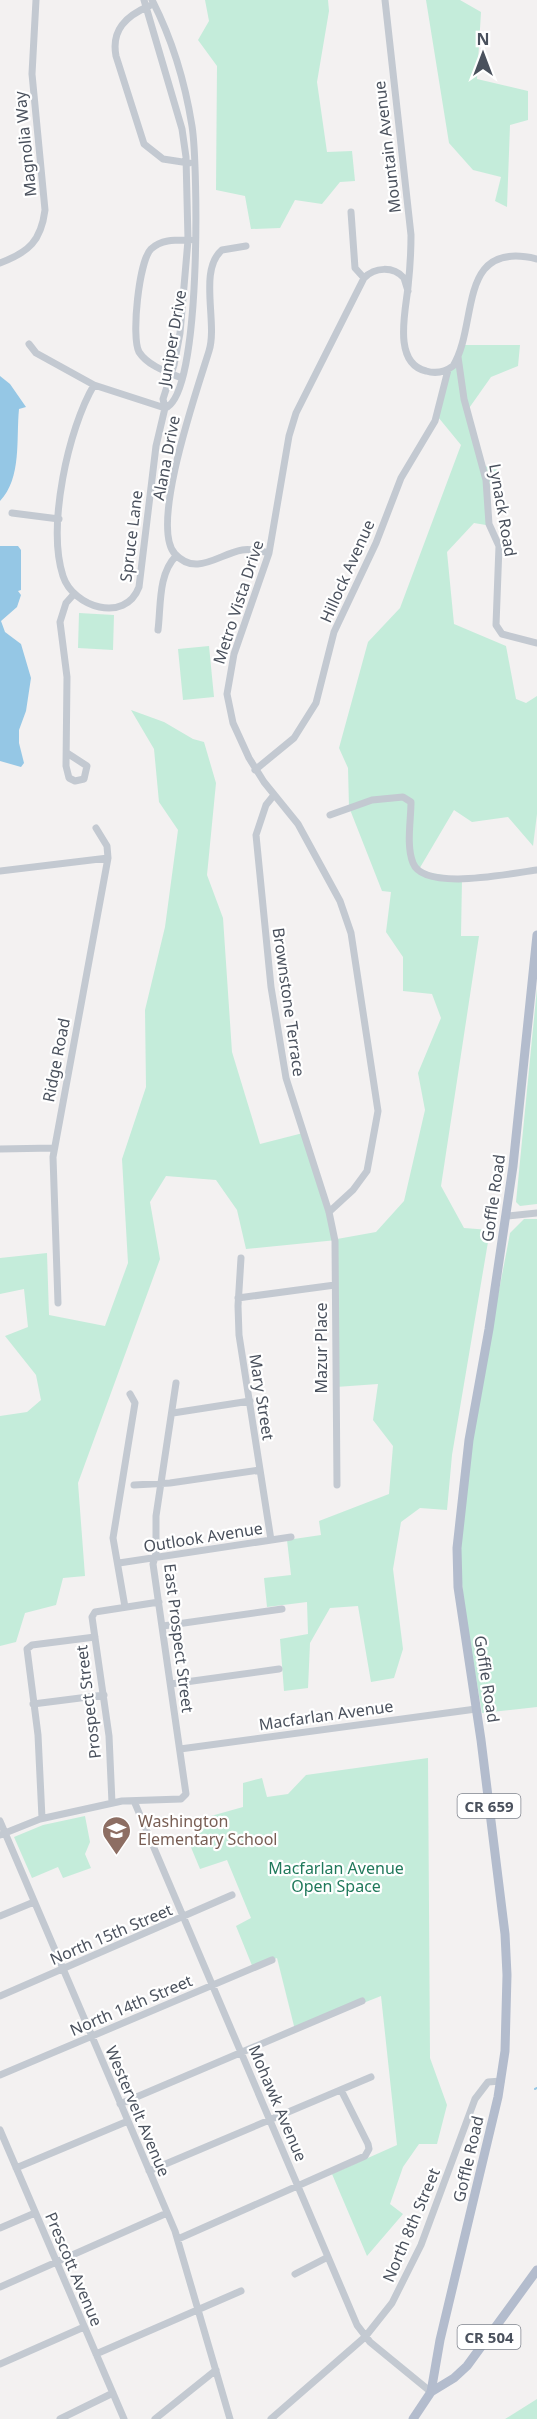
<svg xmlns="http://www.w3.org/2000/svg" width="537" height="2419" viewBox="0 0 537 2419" font-family="'Noto Sans',sans-serif">
<style>
.green{fill:#c4ecda}
.water{fill:#95c7e5}
.lines{fill:none;stroke-linecap:round;stroke-linejoin:round}
.stream{stroke:#95c7e5;stroke-width:2}
.minor{stroke:#c3c9d1;stroke-width:7}
.major{stroke:#b3bccd;stroke-width:9}
.labels{text-anchor:middle;dominant-baseline:central;stroke-width:4.5;stroke-linejoin:round;paint-order:stroke}
.shield{fill:#fff;stroke:#80858e;stroke-width:1.5}
.shield-label{font-size:15px;font-weight:bold;fill:#4a515d}
.street-label{font-size:16px;fill:#4a515d;stroke:#fff}
.education-label{font-size:16px;fill:#785e54;stroke:#fff;text-anchor:start}
.park-label{font-size:16px;fill:#20795b;stroke:#fff}
</style>
<rect width="100%" height="100%" fill="#f3f1f1"/>
<path class="green" d="M 205,0 L 328,0 L 329,11 L 317,82 L 327,152 L 352,151 L 355,181 L 340,182 L 322,204 L 295,200 L 280,228 L 251,229 L 245,196 L 216,190 L 217,66 L 198,40 L 209,21 Z
M 426,0 L 460,0 L 481,12 L 477,79 L 528,91 L 528,120 L 510,125 L 507,207 L 495,201 L 501,177 L 473,170 L 449,143 Z
M 462,345 L 520,345 L 518,366 L 491,377 L 467,411 L 481,465 L 498,470 L 488,491 L 492,526 L 474,523 L 447,552 L 454,624 L 506,646 L 516,699 L 526,703 L 537,696 L 537,814 L 533,846 L 508,817 L 472,822 L 454,810 L 418,871 L 462,878 L 461,936 L 479,936 L 441,1186 L 464,1228 L 490,1230 L 452,1455 L 447,1510 L 420,1508 L 401,1522 L 393,1569 L 403,1649 L 394,1678 L 371,1682 L 358,1606 L 330,1608 L 310,1643 L 308,1688 L 284,1691 L 280,1639 L 308,1634 L 307,1602 L 267,1607 L 264,1578 L 291,1575 L 287,1540 L 321,1535 L 319,1521 L 389,1494 L 393,1446 L 373,1420 L 378,1384 L 336,1387 L 337,1240 L 246,1249 L 237,1210 L 216,1180 L 166,1176 L 150,1202 L 160,1259 L 78,1483 L 85,1576 L 63,1578 L 56,1605 L 25,1613 L 16,1642 L 0,1646 L 0,1416 L 27,1412 L 41,1400 L 36,1375 L 5,1336 L 28,1327 L 24,1289 L 0,1294 L 0,1258 L 47,1253 L 49,1315 L 105,1326 L 128,1263 L 122,1159 L 146,1087 L 145,1010 L 165,927 L 178,830 L 159,802 L 154,749 L 131,710 L 164,722 L 193,739 L 204,742 L 216,783 L 207,875 L 223,918 L 232,1052 L 260,1144 L 303,1133 L 337,1239 L 376,1232 L 404,1201 L 425,1110 L 418,1073 L 441,1018 L 432,994 L 403,991 L 403,957 L 386,932 L 391,892 L 382,891 L 349,807 L 348,768 L 339,748 L 368,642 L 400,608 L 461,445 L 438,417 L 450,371 Z
M 79,613 L 114,615 L 113,650 L 78,648 Z
M 209,646 L 214,697 L 183,700 L 178,649 Z
M 537,988 L 537,1204 L 520,1206 L 516,1202 Z
M 524,1219 L 537,1219 L 537,1707 L 482,1713 C 474,1660 459,1599 461,1545 C 466,1440 491,1336 510,1233 Z
M 428,1758 L 430,2058 L 447,2105 L 437,2144 L 419,2144 L 403,2167 L 390,2204 L 403,2214 L 367,2256 L 332,2174 L 397,2145 L 381,1996 L 295,2030 L 277,1958 L 253,1968 L 236,1926 L 251,1918 L 227,1860 L 200,1869 L 190,1845 L 211,1816 L 243,1807 L 243,1783 L 262,1778 L 267,1797 L 288,1794 L 306,1775 Z
M 85,1816 L 90,1842 L 85,1854 L 91,1868 L 63,1878 L 58,1867 L 32,1878 L 14,1837 L 43,1825 Z
M 537,2399 L 537,2419 L 505,2419 Z"/>
<path class="water" d="M 0,376 L 10,384 L 26,407 L 19,409 C 16,439 22,478 0,501 Z
M 0,546 L 18,546 L 21,550 L 21,590 L 18,591 L 21,595 L 17,607 L 1,621 L 5,632 L 21,644 L 31,678 L 26,711 L 19,730 L 19,743 L 24,763 L 21,767 L 0,761 Z"/>
<g class="lines">
<path class="stream" d="M 535,2089 L 537,2088"/>
<path class="minor" d="M 144,0 L 182,129 L 186,157 L 188,240 L 180,333 L 174,365 L 163,399 L 165,408
M 152,0 C 172,39 185,82 192,126 C 198,164 202,396 165,408
M 385,0 L 411,235 C 411,252 410,269 408,287 C 406,309 392,363 426,371 C 436,374 445,372 453,366 C 479,324 456,239 537,259
M 149,6 C 126,16 111,30 116,56 L 144,144 L 163,159 L 189,163
M 351,212 L 355,268 L 364,278
M 246,246 L 222,250 C 198,270 218,323 209,351 C 198,387 149,526 175,554 C 196,577 219,554 242,550 C 251,548 260,551 269,553
M 0,263 C 29,252 41,241 45,210 L 32,74 L 36,0
M 29,344 L 36,353 L 94,385 L 165,408
M 458,357 L 464,399 L 486,480 L 489,524 L 499,546 L 496,625 L 502,634 L 537,643
M 182,378 C 167,372 148,366 139,352 C 131,337 139,261 151,249 C 162,239 176,240 190,240
M 94,385 C 68,429 47,526 63,576 C 73,607 125,624 139,587 L 156,446 L 165,408
M 12,513 L 59,519
M 158,630 C 161,606 158,574 176,556
M 67,753 L 87,766 L 84,779 L 75,781 L 69,778 L 66,766 L 67,677 L 60,622 L 66,603 L 74,594
M 255,770 L 294,738 L 316,703 L 334,632 L 376,543 L 401,478 L 435,421 L 448,370
M 274,795 L 266,805 L 256,835 L 271,987 L 286,1078 L 329,1212 L 335,1241 L 337,1485
M 330,815 L 372,800 L 403,797 L 411,802 C 411,820 406,846 413,863 C 424,892 512,873 537,870
M 0,871 L 108,858
M 0,1149 L 54,1148
M 329,1212 L 353,1190 L 367,1171 L 378,1111 L 351,933 L 340,901 L 298,824 L 264,782 L 249,758 L 233,723 L 227,694 L 234,654 L 269,553 L 289,436 L 296,413 L 364,278 C 375,267 393,266 404,278 L 408,291
M 507,1216 L 537,1213
M 241,1258 L 238,1306 L 239,1335 L 271,1540
M 238,1298 L 335,1285
M 58,1303 L 53,1157 L 108,858 L 107,846 L 96,828
M 173,1413 L 250,1401
M 134,1485 L 170,1483 L 260,1470
M 119,1563 L 291,1537
M 125,1607 L 113,1538 L 135,1403 L 130,1394
M 163,1626 L 282,1609
M 171,1684 L 279,1669
M 33,1704 L 104,1695
M 180,1749 L 476,1709
M 134,1801 L 357,2325 L 370,2342 L 431,2392
M 112,1803 L 109,1736 L 92,1617 L 95,1612 L 159,1602
M 42,1818 L 38,1735 L 27,1649 L 32,1645 L 95,1637
M 0,1821 L 175,2231 L 230,2419
M 0,1835 L 40,1819 L 122,1801 L 181,1799 L 186,1794 L 153,1564 L 156,1553 L 156,1516 L 176,1383
M 0,1916 L 34,1902
M 0,1996 L 232,1895
M 0,2075 L 272,1960
M 120,2104 L 362,2001
M 0,2130 L 124,2419
M 16,2168 L 128,2121
M 149,2171 L 371,2077
M 0,2228 L 35,2213
M 178,2239 L 365,2156 L 369,2149 L 368,2144 L 341,2090
M 295,2274 L 328,2257
M 0,2287 L 167,2213
M 96,2354 L 241,2291
M 0,2364 L 84,2327
M 60,2419 L 113,2393
M 155,2419 L 216,2370
M 271,2419 L 365,2337 L 392,2303 L 421,2245 L 475,2099 L 488,2082 L 501,2081"/>
<path class="major" d="M 431,2392 L 454,2378 L 467,2366 L 537,2270
M 413,2419 L 431,2392 L 440,2340 L 498,2097 L 505,2051 L 507,1975 L 505,1934 L 481,1740 L 458,1587 L 457,1548 L 469,1440 L 489,1329 L 513,1166 L 537,935"/>
</g>
<defs>
<symbol id="school-pin" viewBox="-11 -11 22 30"><path d="M0 17L-7.5 6A9.5 9.5 0 1 1 7.5 6Z" fill="#8d6e63" stroke="#fff"/><path d="M0-5L7-2L0 1L-7-2ZM-4 1L0 2.5L4 1V4Q0 6-4 4Z" fill="#fff"/></symbol>
</defs>
<g fill-rule="evenodd">
<use href="#school-pin" x="100" y="1814" width="33" height="45"/>
</g>
<g class="labels">
<g class="shield">
<rect x="457.5" y="1794" width="63" height="24" rx="4.5"/>
<rect x="457.5" y="2325" width="63" height="24" rx="4.5"/>
</g>
<g class="shield-label">
<text x="489" y="1806">CR 659</text>
<text x="489" y="2337">CR 504</text>
</g>
<g class="street-label">
<text transform="translate(25 144) rotate(-96)">Magnolia Way</text>
<text transform="translate(387 147) rotate(-97)">Mountain Avenue</text>
<text transform="translate(172 338) rotate(-80)">Juniper Drive</text>
<text transform="translate(166 458) rotate(-79)">Alana Drive</text>
<text transform="translate(503 510) rotate(80)">Lynack Road</text>
<text transform="translate(131 536) rotate(-83)">Spruce Lane</text>
<text transform="translate(347 571) rotate(-66)">Hillock Avenue</text>
<text transform="translate(238 602) rotate(-72)">Metro Vista Drive</text>
<text transform="translate(289 1002) rotate(82)">Brownstone Terrace</text>
<text transform="translate(56 1060) rotate(-79)">Ridge Road</text>
<text transform="translate(493 1198) rotate(-82)">Goffle Road</text>
<text transform="translate(321 1348) rotate(-90)">Mazur Place</text>
<text transform="translate(262 1397) rotate(81)">Mary Street</text>
<text transform="translate(203 1537) rotate(-9)">Outlook Avenue</text>
<text transform="translate(179 1638) rotate(83)">East Prospect Street</text>
<text transform="translate(487 1679) rotate(81)">Goffle Road</text>
<text transform="translate(88 1702) rotate(-97)">Prospect Street</text>
<text transform="translate(326 1715) rotate(-8)">Macfarlan Avenue</text>
<text transform="translate(111 1934) rotate(-23)">North 15th Street</text>
<text transform="translate(131 2005) rotate(-23)">North 14th Street</text>
<text transform="translate(278 2103) rotate(67)">Mohawk Avenue</text>
<text transform="translate(138 2111) rotate(67)">Westervelt Avenue</text>
<text transform="translate(468 2159) rotate(-77)">Goffle Road</text>
<text transform="translate(411 2225) rotate(-67)">North 8th Street</text>
<text transform="translate(74 2269) rotate(67)">Prescott Avenue</text>
</g>
<g class="education-label">
<text x="138" y="1821">Washington<tspan x="138" dy="18">Elementary School</tspan></text>
</g>
<g class="park-label">
<text x="336" y="1868">Macfarlan Avenue<tspan x="336" dy="18">Open Space</tspan></text>
</g>
</g>
<g transform="translate(483 54)" stroke="#ffffff" stroke-width="4.5" paint-order="stroke">
<path d="M0-4.5L10 22L0 15L-10 22Z" fill="#4a515d"/>
<text y="-9" font-size="16" font-weight="bold" text-anchor="middle" fill="#4a515d">N</text>
</g>
</svg>
